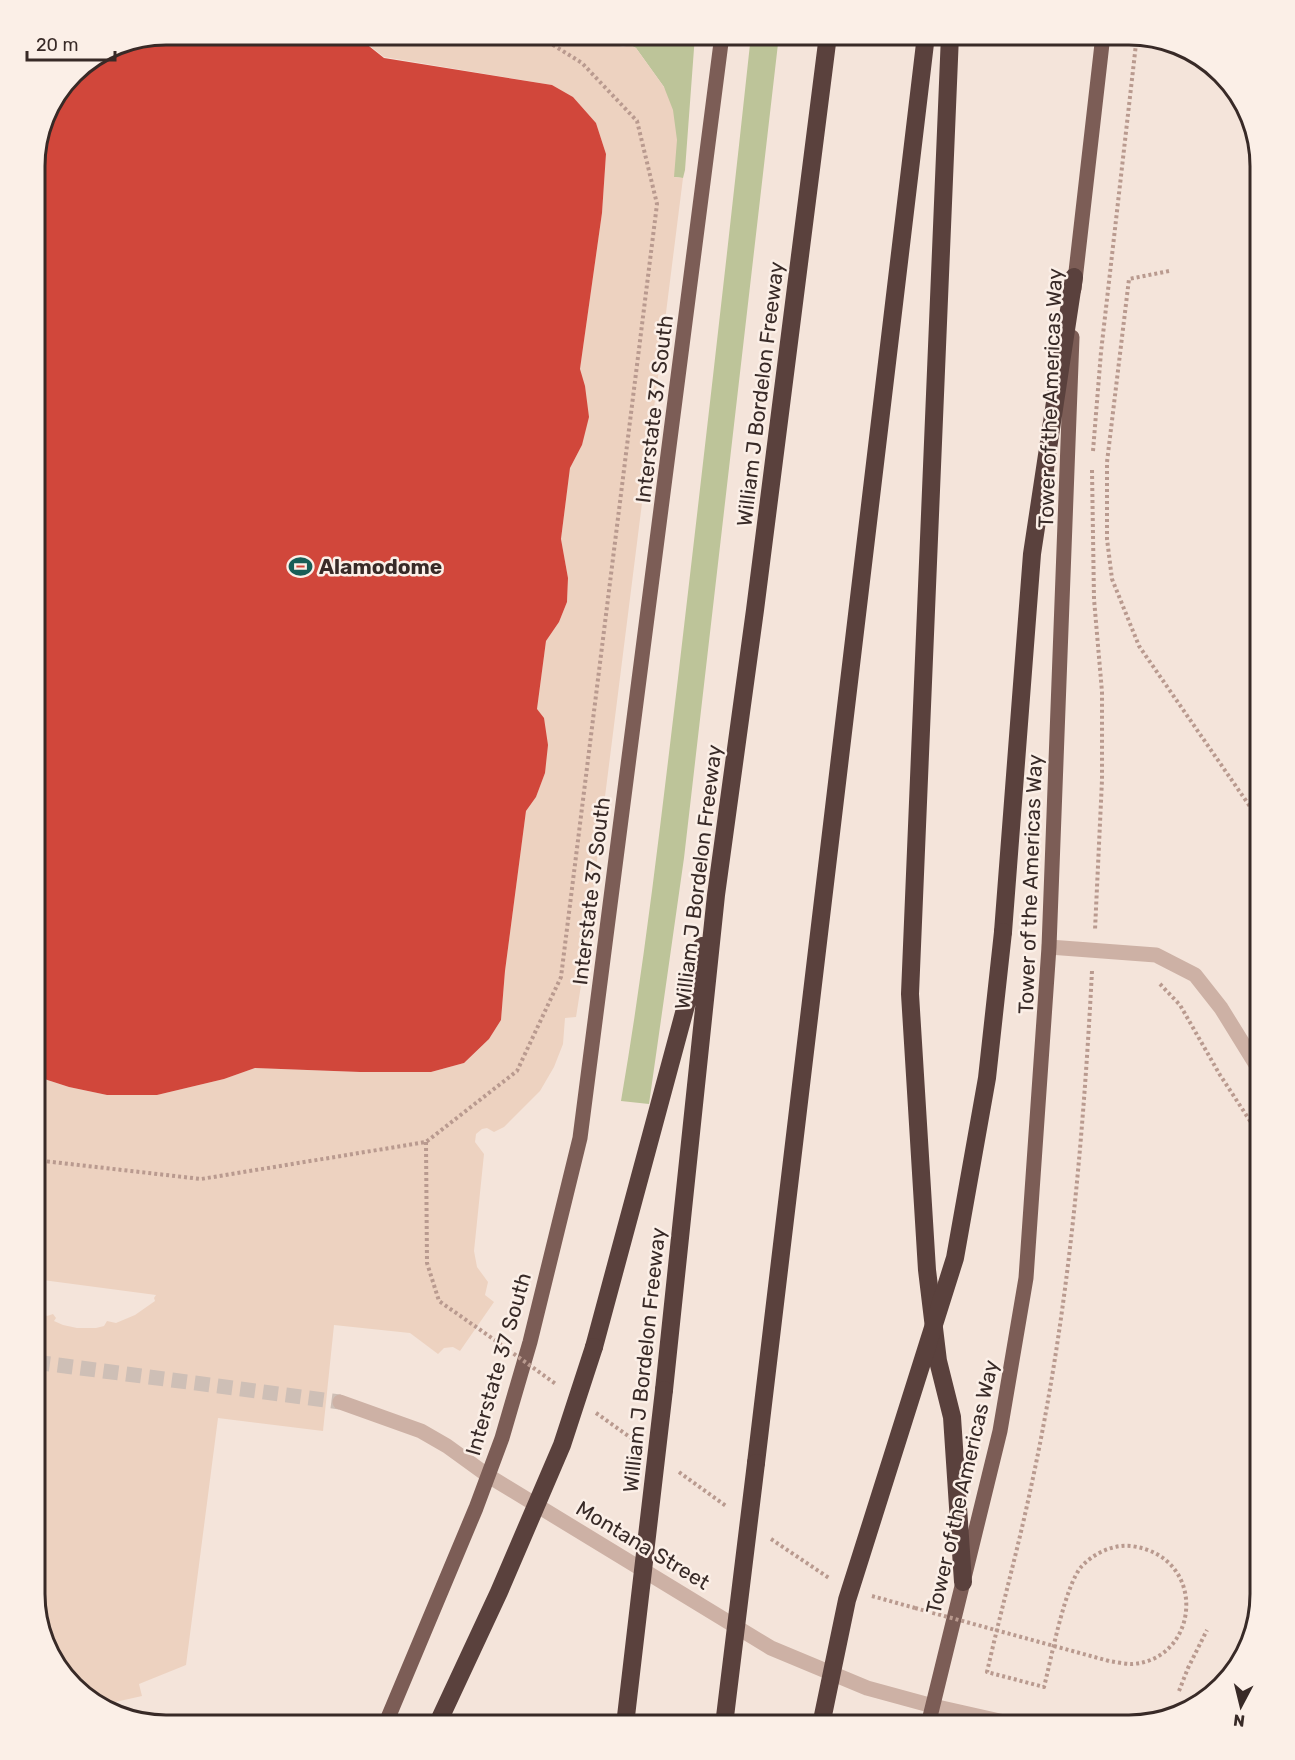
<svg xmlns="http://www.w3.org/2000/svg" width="1295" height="1760" viewBox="0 0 1295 1760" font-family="Rubik,sans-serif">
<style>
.green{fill:#bdc499}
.plaza{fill:#edd2c0}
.building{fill:#d1473b}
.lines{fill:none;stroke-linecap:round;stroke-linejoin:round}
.minor-tunnel{stroke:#cebfb6;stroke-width:15;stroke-dasharray:15 8;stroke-linecap:butt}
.path{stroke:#b99a8f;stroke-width:4;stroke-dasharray:3 3;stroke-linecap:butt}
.minor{stroke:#cdb1a5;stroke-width:15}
.major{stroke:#7c5d56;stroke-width:15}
.highway{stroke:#5a413d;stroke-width:18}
.path-bridge{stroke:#b99a8f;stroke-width:4;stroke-dasharray:3 3;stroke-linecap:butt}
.highway-bridge{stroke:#5a413d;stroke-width:18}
.labels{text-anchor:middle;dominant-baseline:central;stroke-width:5;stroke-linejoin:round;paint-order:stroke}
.street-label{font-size:21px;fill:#382a27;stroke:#fbefe7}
.poi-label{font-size:21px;font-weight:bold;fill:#382a27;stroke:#fbefe7;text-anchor:start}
.rim{fill:none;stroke:#382a27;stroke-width:3}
</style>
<rect width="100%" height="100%" fill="#f4e4da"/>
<path class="green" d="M 635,35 L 695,35 L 685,170 L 683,178 L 674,177 L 664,87 L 636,48 L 630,45 L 634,41 Z
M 751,35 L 779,35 L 684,858 L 649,1104 L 621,1101 C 645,961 661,819 678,678 C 703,464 728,249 751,35 Z"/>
<path class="plaza" d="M 356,35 L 609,35 L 616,45 L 623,47 L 630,45 L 636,48 L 664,87 L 673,110 L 677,140 L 674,177 L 683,178 L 582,979 L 576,1017 L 565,1018 L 563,1044 L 554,1067 L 540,1091 L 504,1127 L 494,1132 L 487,1128 L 482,1129 L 476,1134 L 475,1142 L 484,1154 L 474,1251 L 477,1267 L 488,1282 L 485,1295 L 494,1302 L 460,1351 L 453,1347 L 444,1348 L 438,1354 L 410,1333 L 334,1325 L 323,1431 L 218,1418 L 186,1665 L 139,1684 L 142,1696 L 102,1705 L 102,1708 L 52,1660 L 35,1594 L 35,1309 L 47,1316 L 53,1314 L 56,1318 L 54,1321 L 63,1325 L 77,1328 L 96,1328 L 104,1326 L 107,1321 L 116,1323 L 135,1315 L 155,1301 L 154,1298 L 156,1295 L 35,1279 L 35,1076 L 69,1087 L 107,1095 L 157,1095 L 224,1079 L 255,1068 L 360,1072 L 431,1072 L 464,1063 L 489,1039 L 501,1020 L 505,971 L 526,811 L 536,797 L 545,773 L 537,709 L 546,641 L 559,622 L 567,602 L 568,578 L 561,539 L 570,468 L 582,445 L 580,369 L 602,213 L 606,154 L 596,123 L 573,97 L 552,85 L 384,57 Z"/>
<path class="building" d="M 166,34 L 355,35 L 384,58 L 552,85 L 573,97 L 596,123 L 606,154 L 602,213 L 580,369 L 585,386 L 589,417 L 582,445 L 570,468 L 561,539 L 568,578 L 567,602 L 559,622 L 546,641 L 537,709 L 544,718 L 548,745 L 545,773 L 536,797 L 526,811 L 505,971 L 501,1020 L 489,1039 L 464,1063 L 431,1072 L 360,1072 L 255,1068 L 224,1079 L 157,1095 L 107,1095 L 69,1087 L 35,1076 L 35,157 L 48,107 L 79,67 L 116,44 Z"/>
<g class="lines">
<path class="minor-tunnel" d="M 35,1362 L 340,1402"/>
<path class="path" d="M 553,35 L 551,44 L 573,35
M 557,35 L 551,44 L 560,35
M 1169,271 L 1129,279 L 1107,462 L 1107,539 L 1112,579 L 1139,646 L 1260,821
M 1093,451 L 1101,352 L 1137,35
M 1092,470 L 1094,599 L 1102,692 L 1102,780 L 1095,930
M 1092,971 C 1083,1144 1068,1317 1031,1487 C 1018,1549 1001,1610 987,1672 L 1044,1687 C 1051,1660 1065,1584 1082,1566 C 1094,1553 1114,1544 1131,1546 C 1209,1556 1200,1660 1132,1664 C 1125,1664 1116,1662 1109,1661
M 1160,984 L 1180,1005 L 1220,1075 L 1260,1136
M 426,1142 L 427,1263 L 439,1301 L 499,1343
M 35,1160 L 201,1179 L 426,1142 L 517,1071 L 561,977 L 657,204 L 637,121 L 582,63 L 537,35
M 596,1413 L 634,1440
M 679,1472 L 726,1506
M 771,1539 L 829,1578
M 872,1596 L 915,1608
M 1221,1682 L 1240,1646
M 1179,1691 L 1188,1668 L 1207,1630"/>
<path class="minor" d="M 1049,947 L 1156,955 L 1195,975 L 1221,1008 L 1260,1071
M 340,1402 L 421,1431 L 447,1446 L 487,1475 L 771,1648 L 867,1688 L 933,1706 L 1017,1725"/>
<path class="major" d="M 1074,289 L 1103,35
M 385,1725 L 476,1508 L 502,1438 L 530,1342 L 580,1138 L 722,35
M 928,1725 L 1000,1431 L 1026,1278 L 1049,947 L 1072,337"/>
<path class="highway" d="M 950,35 L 910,994 L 927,1270 L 938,1361 L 952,1417 L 963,1582
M 1003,932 L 1032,554 L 1074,277
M 594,1347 L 702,946
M 664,1390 L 716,895 L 755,610 L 828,35
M 756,1463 L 926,35"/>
<path class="path-bridge" d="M 499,1343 L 557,1385
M 915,1608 L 1109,1661"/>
<path class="highway-bridge" d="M 437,1725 L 499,1592 L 562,1445 L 594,1347
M 625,1725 L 664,1390
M 724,1725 L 756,1463
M 821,1725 L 847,1600 L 955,1258 L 987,1078 L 1003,932"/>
</g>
<defs>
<symbol id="stadium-bare" viewBox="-9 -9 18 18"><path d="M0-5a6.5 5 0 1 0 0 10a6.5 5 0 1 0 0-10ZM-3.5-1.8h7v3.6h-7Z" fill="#185e57" stroke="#fbefe7" stroke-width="2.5" paint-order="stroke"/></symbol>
</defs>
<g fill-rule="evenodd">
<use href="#stadium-bare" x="284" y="550" width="33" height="33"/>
</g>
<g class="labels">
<g class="street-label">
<text transform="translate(760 394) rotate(-83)">William J Bordelon Freeway</text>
<text transform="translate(1050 398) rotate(-88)">Tower of the Americas Way</text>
<text transform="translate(654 409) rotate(-83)">Interstate 37 South</text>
<text transform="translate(698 877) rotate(-83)">William J Bordelon Freeway</text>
<text transform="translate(1030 884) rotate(-88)">Tower of the Americas Way</text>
<text transform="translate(591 891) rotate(-83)">Interstate 37 South</text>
<text transform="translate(644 1360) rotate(-84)">William J Bordelon Freeway</text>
<text transform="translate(498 1364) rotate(-74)">Interstate 37 South</text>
<text transform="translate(962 1487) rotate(-77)">Tower of the Americas Way</text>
<text transform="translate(643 1545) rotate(31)">Montana Street</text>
</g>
<g class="poi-label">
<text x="319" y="566">Alamodome</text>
</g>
</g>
<path d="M0 0H1295V1760H0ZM166 45H1129A121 121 0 0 1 1250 166V1594A121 121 0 0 1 1129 1715H166A121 121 0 0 1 45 1594V166A121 121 0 0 1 166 45Z" fill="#fbefe7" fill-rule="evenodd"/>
<path class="rim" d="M166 45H1129A121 121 0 0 1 1250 166V1594A121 121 0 0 1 1129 1715H166A121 121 0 0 1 45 1594V166A121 121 0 0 1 166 45Z"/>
<g transform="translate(1241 1706) rotate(187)" stroke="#fbefe7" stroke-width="4.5" paint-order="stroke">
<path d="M0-4.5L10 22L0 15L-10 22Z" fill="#382a27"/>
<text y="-9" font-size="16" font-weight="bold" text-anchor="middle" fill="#382a27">N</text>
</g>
<path d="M27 51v9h88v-9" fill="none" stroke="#382a27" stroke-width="3"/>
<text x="36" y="51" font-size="18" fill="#382a27" stroke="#fbefe7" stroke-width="4.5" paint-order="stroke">20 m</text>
</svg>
